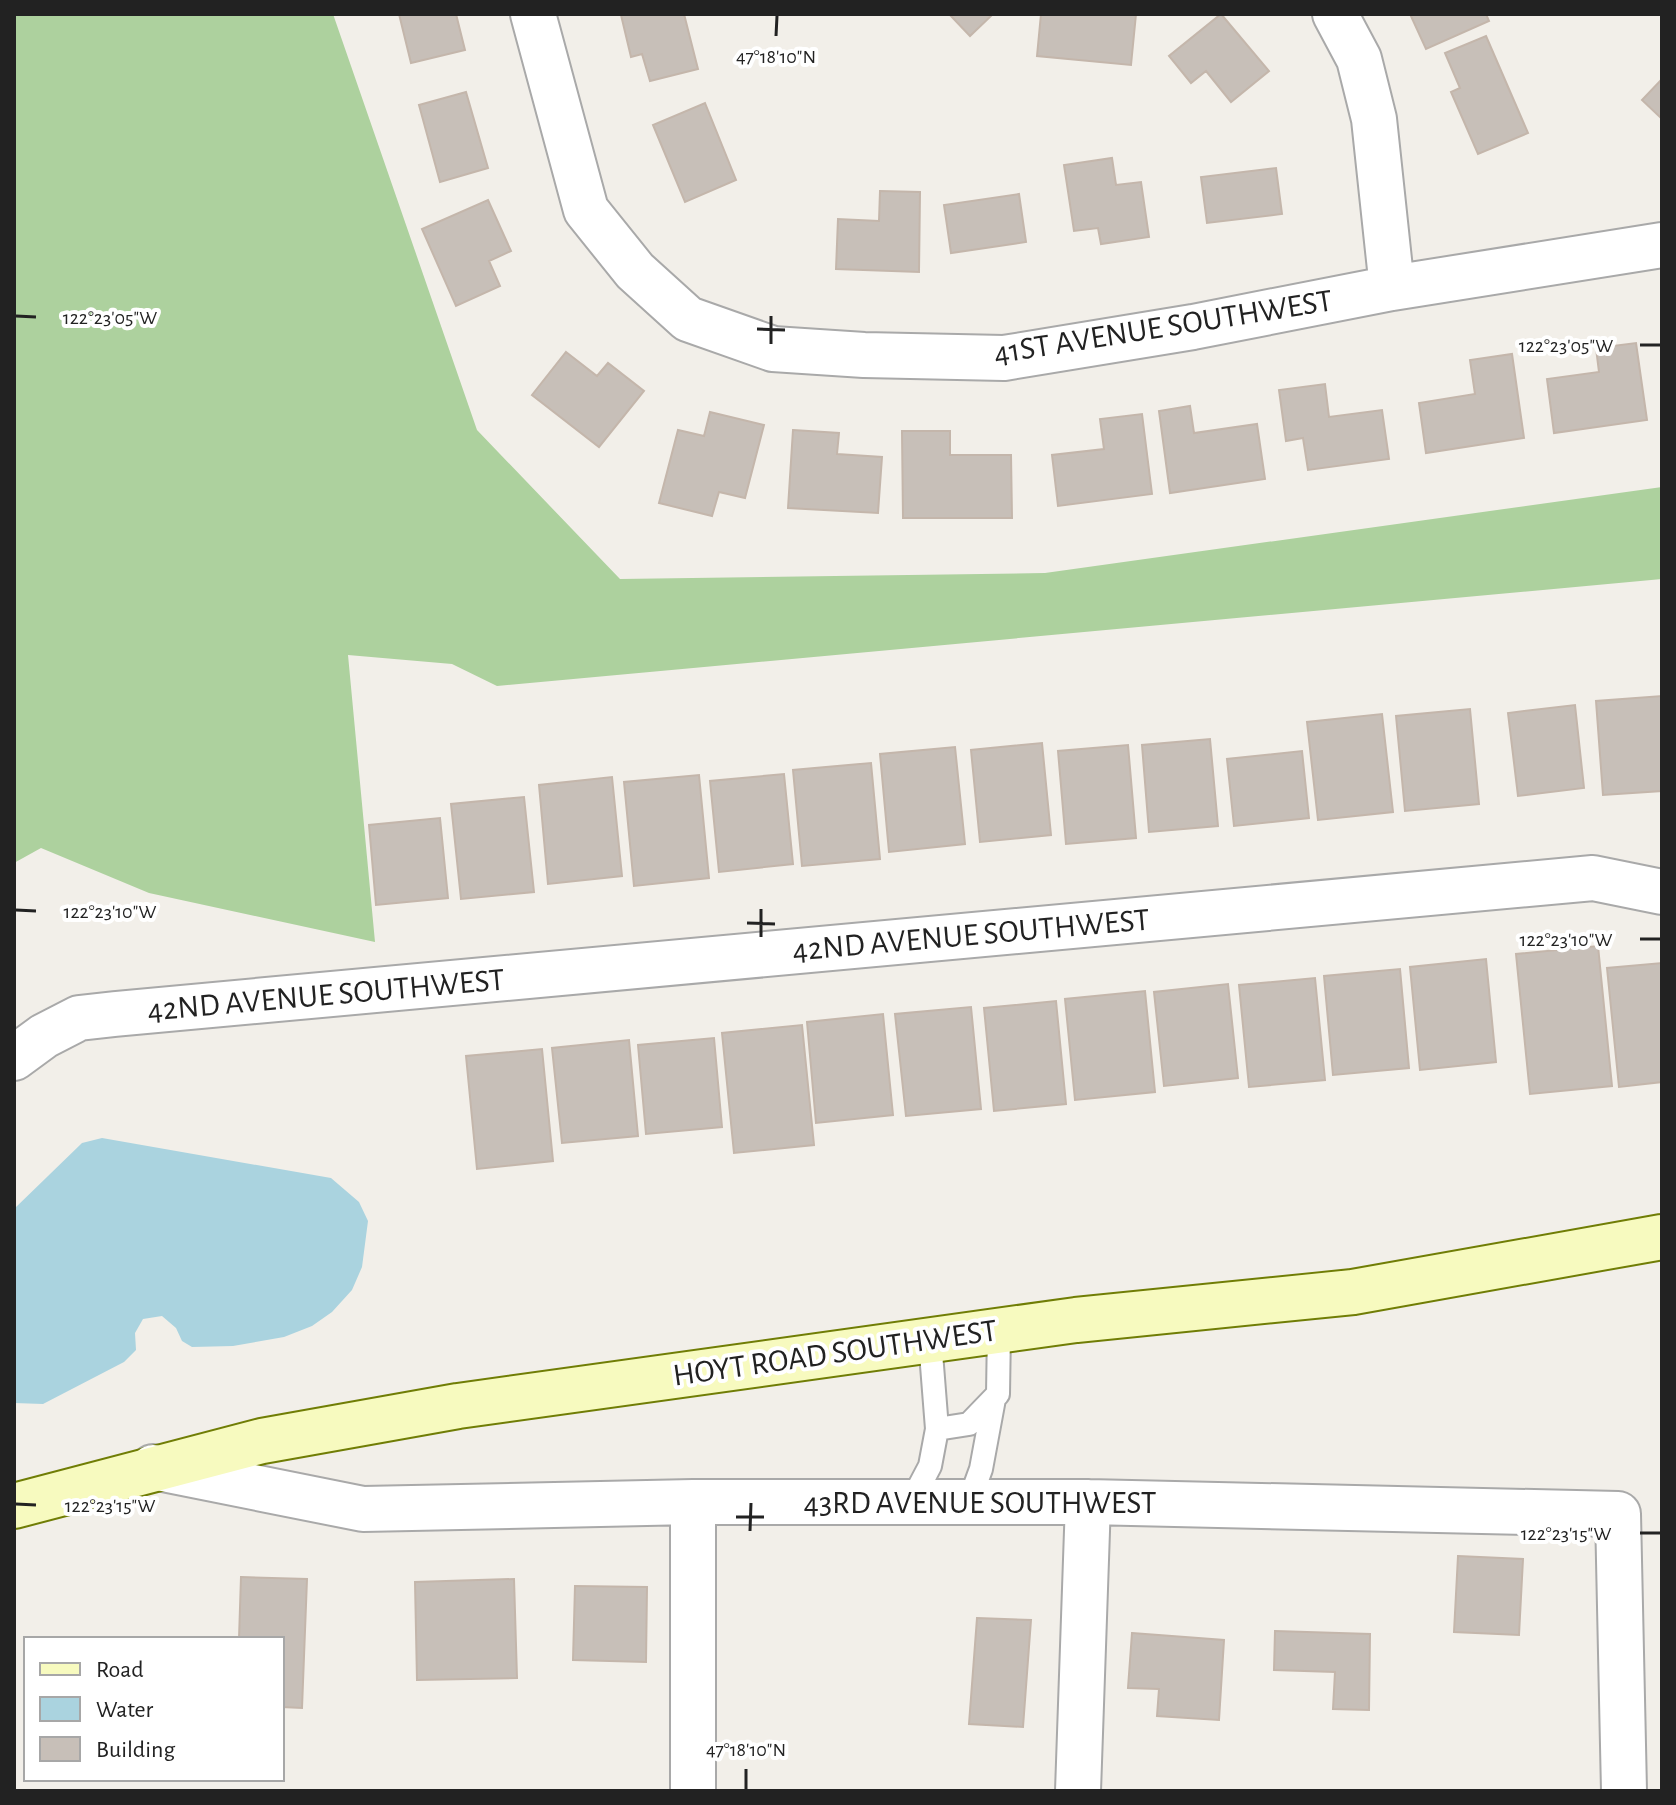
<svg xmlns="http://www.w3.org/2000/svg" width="1676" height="1805" viewBox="0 0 1676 1805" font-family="'Alegreya Sans',sans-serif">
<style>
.forest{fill:#add19e}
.water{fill:#aad3df}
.building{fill:#c7bfb8;stroke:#c4b6ab;stroke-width:2}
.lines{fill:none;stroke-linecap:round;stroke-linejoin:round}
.service-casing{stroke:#a9a9a9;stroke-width:26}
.minor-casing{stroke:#a9a9a9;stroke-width:48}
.secondary-casing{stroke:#707d05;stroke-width:48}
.service{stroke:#fff;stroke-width:22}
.minor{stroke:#fff;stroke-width:44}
.secondary{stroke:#f7fabf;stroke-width:44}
.ticks{fill:none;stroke:#222;stroke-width:3}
.labels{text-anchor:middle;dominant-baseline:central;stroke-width:8;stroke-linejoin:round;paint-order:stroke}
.street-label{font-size:32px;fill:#222;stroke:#fff}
.ticks-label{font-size:20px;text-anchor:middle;fill:#222;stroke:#fff;stroke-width:8;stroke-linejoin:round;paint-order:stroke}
</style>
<rect width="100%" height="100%" fill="#f2efe9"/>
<path class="forest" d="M 14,14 L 333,14 L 477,430 L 620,579 L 1045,573 L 1662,487 L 1662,579 L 497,686 L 452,664 L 348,655 L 375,942 L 149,893 L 41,848 L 14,863 Z"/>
<path class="water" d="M 102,1138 L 331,1178 L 359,1202 L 368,1221 L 362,1267 L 352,1290 L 332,1312 L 312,1326 L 284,1337 L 233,1346 L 192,1347 L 182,1341 L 176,1328 L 162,1316 L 143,1319 L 135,1333 L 136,1350 L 124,1362 L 43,1404 L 14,1403 L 14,1209 L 82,1143 Z"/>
<path class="building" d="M 399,14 L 456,14 L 465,50 L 411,63 Z
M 684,14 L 698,69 L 650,81 L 642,54 L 631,57 L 621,15 Z
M 949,14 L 993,14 L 970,36 Z
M 1041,14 L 1136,14 L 1131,65 L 1037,56 Z
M 1221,14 L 1269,71 L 1231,102 L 1206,71 L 1191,83 L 1169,56 Z
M 1410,14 L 1486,14 L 1489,21 L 1426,49 Z
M 1486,36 L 1528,133 L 1478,154 L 1451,92 L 1460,88 L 1445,53 Z
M 1662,79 L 1662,119 L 1642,100 Z
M 466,92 L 488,168 L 440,182 L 419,105 Z
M 705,103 L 736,180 L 685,202 L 653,125 Z
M 1112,158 L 1116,185 L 1141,182 L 1149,237 L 1101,244 L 1098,228 L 1074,231 L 1064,165 Z
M 1276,168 L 1282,214 L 1207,223 L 1201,177 Z
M 880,191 L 920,192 L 919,272 L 836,269 L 838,219 L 879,221 Z
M 1019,194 L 1026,242 L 951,253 L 944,205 Z
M 488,200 L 511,251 L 489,261 L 500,286 L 456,306 L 422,229 Z
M 1636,343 L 1647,420 L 1554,433 L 1547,379 L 1599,372 L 1596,348 Z
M 566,352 L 597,376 L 608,363 L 644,391 L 599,447 L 532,395 Z
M 1512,354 L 1524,438 L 1426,453 L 1419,403 L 1475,394 L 1470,360 Z
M 1325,384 L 1329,417 L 1382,410 L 1389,459 L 1308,470 L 1303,438 L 1286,441 L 1279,390 Z
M 1190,406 L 1194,433 L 1257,424 L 1265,479 L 1170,493 L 1159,411 Z
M 710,412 L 764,425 L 745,498 L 719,492 L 712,516 L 659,503 L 678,430 L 704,436 Z
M 1142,414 L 1152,494 L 1058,506 L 1052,455 L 1104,449 L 1100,419 Z
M 793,430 L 839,433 L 837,454 L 882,457 L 878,513 L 788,508 Z
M 902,431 L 950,431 L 950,455 L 1011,455 L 1012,518 L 903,518 Z
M 1662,696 L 1662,791 L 1603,795 L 1596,701 Z
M 1575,705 L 1584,788 L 1518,796 L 1508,713 Z
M 1470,709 L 1479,804 L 1405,811 L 1396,716 Z
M 1382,714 L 1393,812 L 1318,820 L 1307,722 Z
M 1210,739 L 1218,826 L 1149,832 L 1142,745 Z
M 1042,743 L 1051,835 L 980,842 L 971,750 Z
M 1128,745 L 1136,838 L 1066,844 L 1058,751 Z
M 955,747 L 965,844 L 889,852 L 880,754 Z
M 1302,751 L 1309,818 L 1234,826 L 1227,759 Z
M 871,763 L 880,859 L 802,866 L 793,770 Z
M 784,774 L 793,864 L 719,872 L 710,781 Z
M 699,775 L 709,878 L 634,886 L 624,782 Z
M 612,777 L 622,876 L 548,884 L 539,785 Z
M 524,797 L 534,892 L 461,899 L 451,804 Z
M 440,818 L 448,898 L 376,905 L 369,825 Z
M 1598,946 L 1612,1086 L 1530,1094 L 1516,954 Z
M 1486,959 L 1496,1062 L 1420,1070 L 1410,967 Z
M 1662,963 L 1662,1082 L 1619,1087 L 1607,968 Z
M 1400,969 L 1409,1068 L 1333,1075 L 1324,976 Z
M 1315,978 L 1325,1080 L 1249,1087 L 1239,985 Z
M 1228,984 L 1238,1078 L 1164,1086 L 1154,992 Z
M 1145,991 L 1155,1092 L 1075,1100 L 1065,999 Z
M 1056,1001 L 1066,1104 L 994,1111 L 984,1008 Z
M 971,1007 L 981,1109 L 906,1116 L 895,1014 Z
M 883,1014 L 893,1115 L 816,1123 L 807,1022 Z
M 802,1025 L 814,1145 L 734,1153 L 722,1033 Z
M 714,1038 L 722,1127 L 646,1134 L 638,1045 Z
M 629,1040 L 638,1136 L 562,1143 L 552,1048 Z
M 542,1049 L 553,1161 L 477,1169 L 466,1056 Z
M 1458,1556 L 1523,1559 L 1519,1635 L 1454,1632 Z
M 241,1577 L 307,1579 L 302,1708 L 282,1707 L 282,1639 L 239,1639 Z
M 514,1579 L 517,1678 L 417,1680 L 415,1582 Z
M 575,1586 L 647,1587 L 646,1662 L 573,1660 Z
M 977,1618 L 1031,1620 L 1023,1727 L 969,1724 Z
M 1275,1631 L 1370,1634 L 1369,1710 L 1333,1709 L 1335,1672 L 1274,1670 Z
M 1132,1633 L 1224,1640 L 1219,1720 L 1157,1716 L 1159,1689 L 1128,1688 Z"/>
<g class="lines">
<defs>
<path id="service" d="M 937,1429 L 969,1424 L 998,1394 L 999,1330
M 911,1502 L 930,1466 L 937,1429 L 930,1340
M 969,1502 L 981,1469 L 994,1399"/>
<path id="minor" d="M 533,14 L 586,210 L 635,271 L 688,319 L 773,349 L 864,355 L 1004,358 L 1193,327 L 1392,288 L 1662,245
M 1335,14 L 1359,59 L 1374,119 L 1392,288
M 14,1058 L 44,1036 L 79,1018 L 115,1014 L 1593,878 L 1662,892
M 153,1467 L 363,1509 L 693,1502 L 1088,1502 L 1618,1514 L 1624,1791
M 693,1502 L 693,1791
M 1078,1791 L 1088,1502"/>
<path id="secondary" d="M 14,1506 L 262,1441 L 458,1406 L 1076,1320 L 1353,1292 L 1662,1237"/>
</defs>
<use href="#service" class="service-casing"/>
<use href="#minor" class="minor-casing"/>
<use href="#secondary" class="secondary-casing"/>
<use href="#service" class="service"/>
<use href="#minor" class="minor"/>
<use href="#secondary" class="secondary"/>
</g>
<path class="ticks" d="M 776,36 L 777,16M 16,316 L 36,317M 757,329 L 785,330M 771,344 L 771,316M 1640,345 L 1660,345M 16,910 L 36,911M 747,923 L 775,924M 761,937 L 761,909M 1640,939 L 1660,939M 16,1504 L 36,1505M 736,1517 L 764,1517M 750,1531 L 751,1503M 1640,1533 L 1660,1533M 746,1789 L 746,1769"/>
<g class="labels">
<g class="street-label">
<text transform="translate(1163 327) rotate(-9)">41ST AVENUE SOUTHWEST</text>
<text transform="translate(971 935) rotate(-5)">42ND AVENUE SOUTHWEST</text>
<text transform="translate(326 995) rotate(-5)">42ND AVENUE SOUTHWEST</text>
<text transform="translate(835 1353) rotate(-8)">HOYT ROAD SOUTHWEST</text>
<text x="980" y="1503">43RD AVENUE SOUTHWEST</text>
</g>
</g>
<g class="ticks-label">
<text x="776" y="63">47°18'10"N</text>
<text x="110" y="324">122°23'05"W</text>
<text x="1566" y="352">122°23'05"W</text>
<text x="110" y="918">122°23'10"W</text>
<text x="1566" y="946">122°23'10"W</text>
<text x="110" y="1512">122°23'15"W</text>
<text x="1566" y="1540">122°23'15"W</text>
<text x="746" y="1756">47°18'10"N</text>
</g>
<rect width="1676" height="1805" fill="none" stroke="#222222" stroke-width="32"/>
<rect x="24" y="1637" width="260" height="144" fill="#ffffff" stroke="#a7a7a7" stroke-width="2"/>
<rect x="40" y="1663" width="40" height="12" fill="#f7fabf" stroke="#a7a7a7" stroke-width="2"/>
<text x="96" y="1677" font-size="24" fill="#222222">Road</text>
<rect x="40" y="1697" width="40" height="24" fill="#aad3df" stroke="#a7a7a7" stroke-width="2"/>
<text x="96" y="1717" font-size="24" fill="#222222">Water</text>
<rect x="40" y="1737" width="40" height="24" fill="#c7bfb8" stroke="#a7a7a7" stroke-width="2"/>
<text x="96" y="1757" font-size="24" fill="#222222">Building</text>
</svg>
